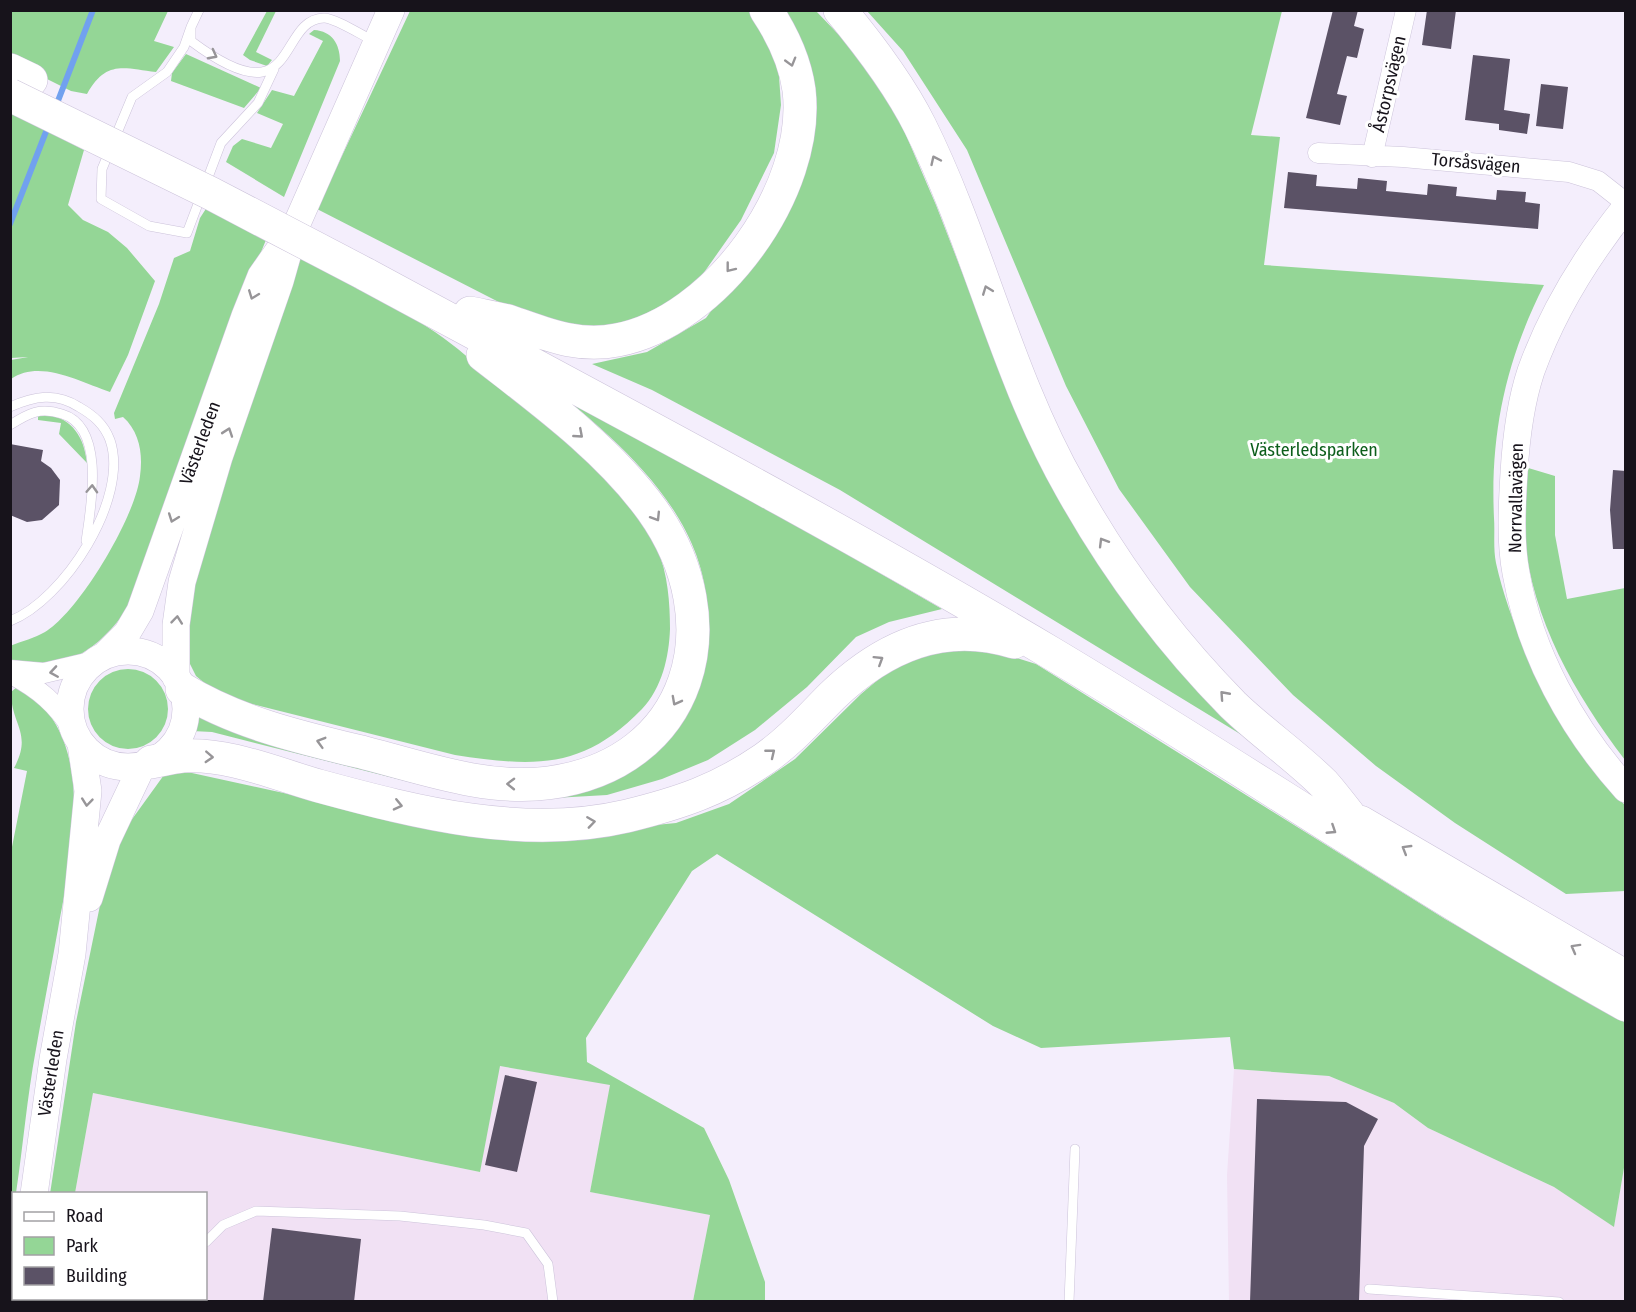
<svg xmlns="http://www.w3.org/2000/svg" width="1636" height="1312" viewBox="0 0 1636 1312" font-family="'Fira Sans Condensed',sans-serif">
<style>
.industrial{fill:#f1e1f4}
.green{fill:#94d696}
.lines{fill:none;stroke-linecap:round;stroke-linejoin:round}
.stream{stroke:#71a1ef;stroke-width:6}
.building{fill:#5b5266}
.lane-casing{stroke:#ccc3da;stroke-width:10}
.street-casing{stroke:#ccc3da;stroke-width:21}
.secondary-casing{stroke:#ccc3da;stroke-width:28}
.highway-casing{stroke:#ccc3da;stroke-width:34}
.lane{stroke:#fff;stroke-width:9}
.street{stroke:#fff;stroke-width:20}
.secondary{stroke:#fff;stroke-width:27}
.highway{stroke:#fff;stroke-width:33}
.highway-bridge-casing{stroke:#ccc3da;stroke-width:34;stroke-linecap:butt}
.highway-bridge{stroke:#fff;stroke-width:33}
.oneway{stroke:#979598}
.labels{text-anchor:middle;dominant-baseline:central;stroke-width:6;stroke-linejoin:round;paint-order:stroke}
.street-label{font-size:18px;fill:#17131b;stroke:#fff}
.park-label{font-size:18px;fill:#0c5e1b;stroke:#fff}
</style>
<rect width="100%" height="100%" fill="#f4eefc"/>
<path class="industrial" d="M 499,1066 L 611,1084 L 590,1192 L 710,1215 L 693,1301 L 56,1302 L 56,1298 L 206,1298 L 206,1194 L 75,1193 L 93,1093 L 480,1172 Z
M 1234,1069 L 1329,1076 L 1394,1103 L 1428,1128 L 1554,1187 L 1614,1226 L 1625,1162 L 1625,1301 L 1229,1302 L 1227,1175 Z"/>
<path class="green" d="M 10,11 L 168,11 L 154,41 L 174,47 L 156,72 C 123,68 106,60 87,94 L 71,91 L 11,61 Z
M 267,11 L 276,11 L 256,52 L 272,60 L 267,66 L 250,60 L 243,55 Z
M 410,11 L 749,11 L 765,33 L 774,54 L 779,76 L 781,105 L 774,153 L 741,220 L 698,281 L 681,296 L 638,321 L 589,330 L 526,316 L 317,209 Z
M 784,11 L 816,11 L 865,62 L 903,128 L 936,205 L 1016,411 L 1268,751 L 840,490 L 652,390 L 592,364 L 647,352 L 706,318 L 772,227 L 796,180 Z
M 867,11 L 1282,11 L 1251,135 L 1280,137 L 1264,265 L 1544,285 C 1506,360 1490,433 1494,518 C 1495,532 1493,549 1496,563 C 1506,609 1526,653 1546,695 C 1567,735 1591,775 1625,805 L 1625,891 L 1566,894 L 1455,823 L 1376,766 L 1293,695 L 1190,587 L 1119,489 L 1066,386 L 967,150 L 903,51 Z
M 314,30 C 332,31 340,44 340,61 L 284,197 L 226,162 L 233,146 L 242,139 L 271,148 L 283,124 L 257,113 L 272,90 L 294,96 L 323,41 L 309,34 Z
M 186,54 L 261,88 L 244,108 L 171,81 L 172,73 Z
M 10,112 L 84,150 L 68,205 L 83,220 L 108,232 L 127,248 L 155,281 L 128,355 L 110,392 C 80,382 40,359 11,379 L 11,360 L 28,357 L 11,358 Z
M 209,204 L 268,235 L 228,333 L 138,592 C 117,627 87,663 43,665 C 32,665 21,662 11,660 L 10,646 C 22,641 35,638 45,632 C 79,612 136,516 140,476 C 143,455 140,432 123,417 L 115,419 L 114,413 L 159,304 L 174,258 L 190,251 L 200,218 Z
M 299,258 C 344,281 393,303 435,332 C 456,346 475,364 495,380 C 556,427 621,479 657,549 C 668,573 670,604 670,629 C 669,657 662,688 642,709 C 583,770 534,767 455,755 L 232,699 L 214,691 L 196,676 L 187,658 L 187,593 Z
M 535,374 L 942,609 L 889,622 L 856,637 L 807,687 L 755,730 L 708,760 L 662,779 L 607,795 L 519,800 L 433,788 L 212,732 L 192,731 L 194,714 L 433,779 L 603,777 C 629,745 655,713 680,681 C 688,672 702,660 705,649 C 709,637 708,621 707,608 C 703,507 608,432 535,374 Z
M 46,414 C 73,419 84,437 87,463 L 59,434 L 61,423 L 38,420 L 38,416 Z
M 1525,467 L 1555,476 L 1555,535 L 1567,599 L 1625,588 L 1625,760 C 1572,690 1528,613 1523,522 C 1522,504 1524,485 1525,467 Z
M 960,645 L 1001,653 L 1036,664 L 1445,919 L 1625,1021 L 1625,1162 L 1614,1227 L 1554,1187 L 1428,1128 L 1394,1103 L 1329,1076 L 1234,1069 L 1230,1037 L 1041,1048 L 993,1026 L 717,854 L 692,871 L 586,1038 L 587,1062 L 704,1128 L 729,1180 L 765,1282 L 765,1301 L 693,1301 L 710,1215 L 590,1192 L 610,1085 L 500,1066 L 480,1172 L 93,1093 L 75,1193 L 50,1194 L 76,1022 L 112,847 L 169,768 L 430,825 L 525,838 L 676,823 L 729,804 L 795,759 L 861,694 L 892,668 L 927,652 Z
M88 709a40 40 0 1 1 80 0a40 40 0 1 1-80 0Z
M 17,687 C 100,732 72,853 58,929 C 51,969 43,1009 36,1049 C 27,1097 23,1146 16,1193 L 14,1194 L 11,1240 L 10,857 L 27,771 L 14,768 C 33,733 11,725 11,692 Z"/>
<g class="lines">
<path class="stream" d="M 56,106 L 93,10
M 10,224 L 49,124"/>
</g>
<path class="building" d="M 1333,10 L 1358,10 L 1354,26 L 1364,29 L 1357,58 L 1347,56 L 1337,94 L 1347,96 L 1340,125 L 1306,118 Z
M 1427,10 L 1456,10 L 1451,49 L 1422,45 Z
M 1473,55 L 1510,59 L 1504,110 L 1530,114 L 1527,134 L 1499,130 L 1499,124 L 1465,120 Z
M 1541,84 L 1568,87 L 1563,129 L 1536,126 Z
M 1288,172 L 1317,175 L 1316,186 L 1357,189 L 1358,178 L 1387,181 L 1386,191 L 1427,195 L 1428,184 L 1457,187 L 1456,196 L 1496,200 L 1497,190 L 1526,192 L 1525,202 L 1540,204 L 1538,229 L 1284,208 Z
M 10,444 L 43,450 L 41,461 L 51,468 L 60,480 L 59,505 L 42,520 L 27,522 L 10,515 Z
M 1613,470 L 1626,471 L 1626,549 L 1613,549 L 1610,510 Z
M 505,1075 L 537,1082 L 517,1172 L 485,1165 Z
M 1257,1099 L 1346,1102 L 1378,1119 L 1364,1146 L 1359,1302 L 1250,1302 Z
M 272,1228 L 361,1239 L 354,1302 L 263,1302 Z"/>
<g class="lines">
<defs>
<path id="lane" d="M 199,10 L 191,27 L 191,41 C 300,123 276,19 324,18 C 335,18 363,36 374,41
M 191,27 L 184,47 L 167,72 L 132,97 L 102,169 L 101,199 L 149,226 L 187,233 L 221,143 L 258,103 L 274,69
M 10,407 C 34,396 56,392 79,407 C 93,415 104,424 110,440 C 130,498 64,600 10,621
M 10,425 C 29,413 40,407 62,414 C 106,427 91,507 86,541
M 206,1242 L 223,1225 L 256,1211 L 400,1216 L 484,1225 L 526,1233 L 548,1264 L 553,1302
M 1369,1289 L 1559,1302
M 140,1302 L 143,1298
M 1069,1302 L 1075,1149"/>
<path id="street" d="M 1318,153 L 1403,157 L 1569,172 L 1598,181 L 1626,203
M 1372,157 L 1406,10
M 10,670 L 44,673 L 95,661
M 13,675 C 39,689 57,704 73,730"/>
<path id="secondary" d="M 1626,207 C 1586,257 1553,310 1531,371 C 1520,404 1516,439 1514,473 C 1512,506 1510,541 1516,573 C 1530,653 1572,729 1626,789
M70 709a58 58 0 1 1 116 0a58 58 0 1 1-116 0Z
M 104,656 L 127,633 L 140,611 L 245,316 L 261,276 L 284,243
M 176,678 L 176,625 L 182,582 L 219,457 L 280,281 L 295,228 L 391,10
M 89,898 L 107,840 L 142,766
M 34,1194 L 53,1059 L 72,954 L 88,791 L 81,744
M 22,1302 L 22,1298"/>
<path id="highway" d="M 840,10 C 870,46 899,84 920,126 C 978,243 1006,374 1071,488 C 1115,567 1169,640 1233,705 C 1262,733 1296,756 1324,784 C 1333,794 1341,805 1349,815
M 10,70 L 31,80
M 365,274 C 594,398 826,519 1051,653 C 1244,768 1429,896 1626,1005
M 470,313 C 484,316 498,318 511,322 C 546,334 578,348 617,340 C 715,322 811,190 799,90 C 795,61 782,34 766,10
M 182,689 C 237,723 303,738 365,753 C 424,768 487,791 548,783 C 693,764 732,622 652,510 C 608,449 542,401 483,355
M 151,762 C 162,760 173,757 183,756 C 229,753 276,774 319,786 C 418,813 525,840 627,816 C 680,803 719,790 764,759 C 790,741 810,718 832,696 C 884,646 944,620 1014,642
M 1360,822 L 1626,977"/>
</defs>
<use href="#lane" class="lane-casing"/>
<use href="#street" class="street-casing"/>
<use href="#secondary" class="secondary-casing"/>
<use href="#highway" class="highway-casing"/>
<use href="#lane" class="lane"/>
<use href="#street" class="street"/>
<use href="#secondary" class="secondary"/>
<use href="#highway" class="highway"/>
<defs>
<path id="highway-bridge" d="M 10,95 L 212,194 L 365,274"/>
</defs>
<use href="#highway-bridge" class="highway-bridge-casing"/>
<use href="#highway-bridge" class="highway-bridge"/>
</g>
<defs><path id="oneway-chevron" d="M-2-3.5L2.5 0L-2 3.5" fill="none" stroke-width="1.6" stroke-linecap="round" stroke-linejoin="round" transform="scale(1.5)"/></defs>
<g class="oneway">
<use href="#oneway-chevron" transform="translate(213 55) rotate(28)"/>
<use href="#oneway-chevron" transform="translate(791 62) rotate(74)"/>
<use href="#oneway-chevron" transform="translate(935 160) rotate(-115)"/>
<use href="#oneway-chevron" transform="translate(730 268) rotate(128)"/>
<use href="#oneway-chevron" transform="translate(987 290) rotate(-111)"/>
<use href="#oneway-chevron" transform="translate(253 295) rotate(111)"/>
<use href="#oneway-chevron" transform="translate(228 432) rotate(-71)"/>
<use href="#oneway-chevron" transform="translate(579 434) rotate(41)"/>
<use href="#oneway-chevron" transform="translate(92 489) rotate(-87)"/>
<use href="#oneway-chevron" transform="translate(656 517) rotate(58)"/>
<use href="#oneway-chevron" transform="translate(173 518) rotate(110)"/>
<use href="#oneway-chevron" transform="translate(1103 542) rotate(-121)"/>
<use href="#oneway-chevron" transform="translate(177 620) rotate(-84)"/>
<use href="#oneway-chevron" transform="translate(879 660) rotate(-32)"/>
<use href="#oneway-chevron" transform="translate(54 672) rotate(171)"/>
<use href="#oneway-chevron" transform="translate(1224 695) rotate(-132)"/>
<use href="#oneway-chevron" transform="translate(676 701) rotate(118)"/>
<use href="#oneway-chevron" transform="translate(321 742) rotate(-164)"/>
<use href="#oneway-chevron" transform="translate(771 753) rotate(-39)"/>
<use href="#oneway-chevron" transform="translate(209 757) rotate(3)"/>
<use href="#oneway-chevron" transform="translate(511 784) rotate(-179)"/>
<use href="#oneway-chevron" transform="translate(87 802) rotate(96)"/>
<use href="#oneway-chevron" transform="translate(398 805) rotate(13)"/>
<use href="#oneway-chevron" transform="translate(591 822) rotate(-8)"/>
<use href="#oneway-chevron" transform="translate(1332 830) rotate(33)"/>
<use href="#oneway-chevron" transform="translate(1406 849) rotate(-149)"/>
<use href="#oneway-chevron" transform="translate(1575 948) rotate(-151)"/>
</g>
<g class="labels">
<g class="street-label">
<text transform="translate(1389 84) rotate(-77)">Åstorpsvägen</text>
<text transform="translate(1476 163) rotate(5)">Torsåsvägen</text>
<text transform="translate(200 443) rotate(-70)">Västerleden</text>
<text transform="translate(1516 498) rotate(-89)">Norrvallavägen</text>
<text transform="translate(51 1073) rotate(-81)">Västerleden</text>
</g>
<g class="park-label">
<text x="1314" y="450">Västerledsparken</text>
</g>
</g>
<rect width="1636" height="1312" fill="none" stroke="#17131b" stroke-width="24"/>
<rect x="12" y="1192" width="195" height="108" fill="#ffffff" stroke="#a2a1a4" stroke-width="1.5"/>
<rect x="24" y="1212" width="30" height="9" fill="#ffffff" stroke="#a2a1a4" stroke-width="1.5"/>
<text x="66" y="1222" font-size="18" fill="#17131b">Road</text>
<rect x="24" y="1237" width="30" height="18" fill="#94d696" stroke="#a2a1a4" stroke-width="1.5"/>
<text x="66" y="1252" font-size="18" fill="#17131b">Park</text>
<rect x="24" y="1267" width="30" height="18" fill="#5b5266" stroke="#a2a1a4" stroke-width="1.5"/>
<text x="66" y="1282" font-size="18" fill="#17131b">Building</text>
</svg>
